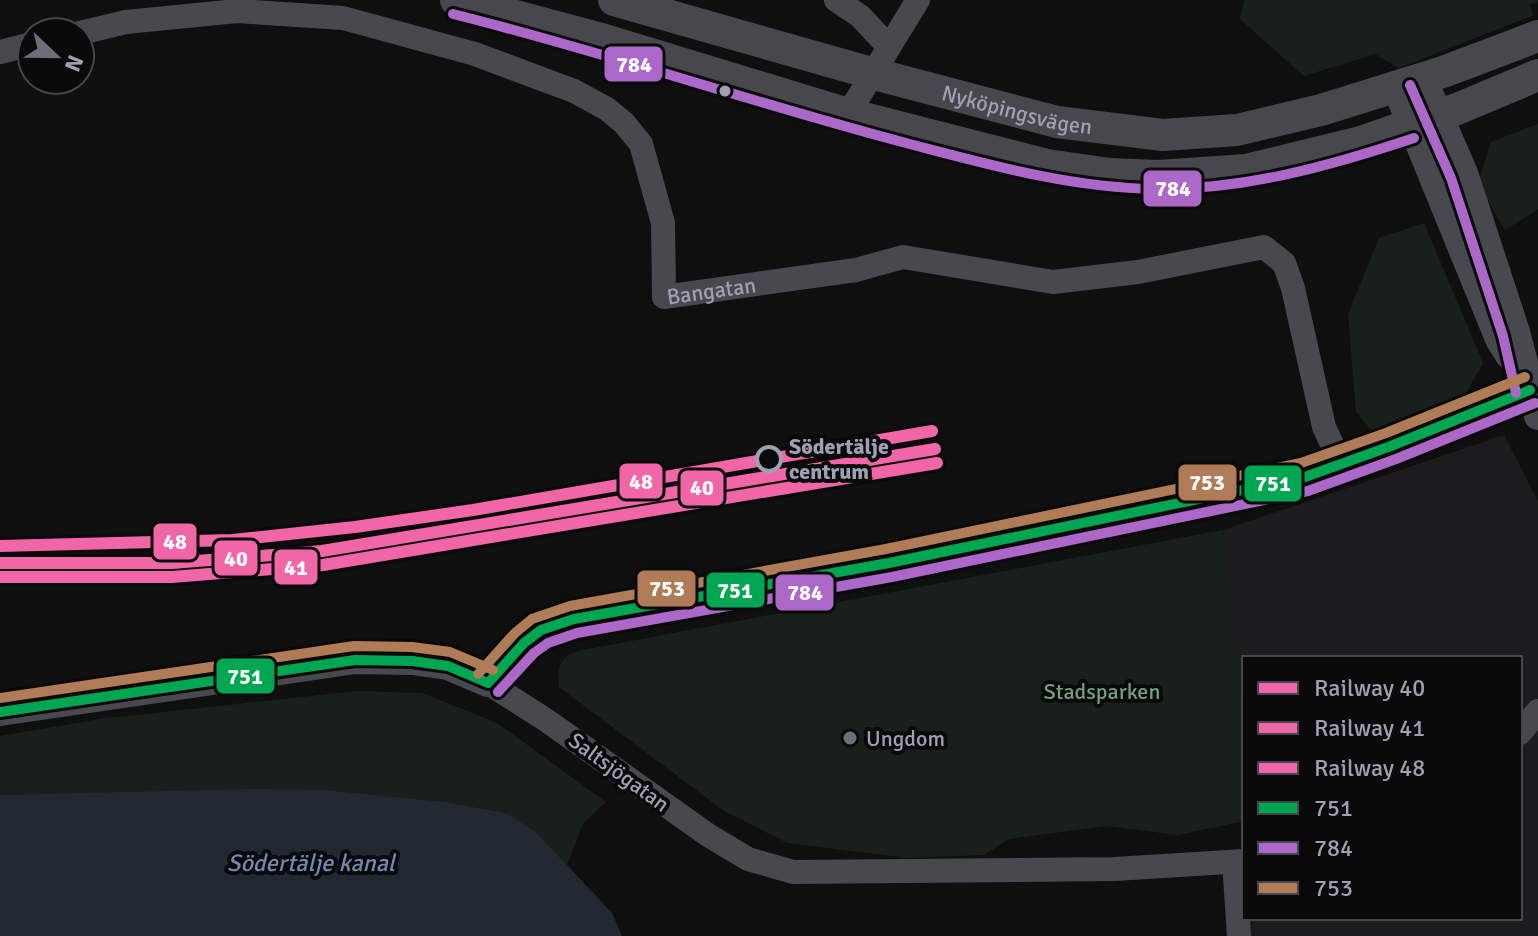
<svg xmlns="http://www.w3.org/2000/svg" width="1538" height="936" viewBox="0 0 1538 936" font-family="Signika,sans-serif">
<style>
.built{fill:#1c1c1e}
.green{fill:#19201b}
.water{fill:#222831}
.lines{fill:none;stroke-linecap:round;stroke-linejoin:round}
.minor{stroke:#48494f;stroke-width:24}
.tertiary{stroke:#48494f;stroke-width:28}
.secondary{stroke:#47474d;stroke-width:32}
.bus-1-casing{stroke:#0a0a0b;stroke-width:16}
.bus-2-casing{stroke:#0a0a0b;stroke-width:16}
.bus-3-casing{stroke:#0a0a0b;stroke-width:16}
.bus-1{stroke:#00a651;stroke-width:10}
.bus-2{stroke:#ac68c9;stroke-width:10}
.bus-3{stroke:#b07c57;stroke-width:10}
.rail-1-casing{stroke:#0a0a0b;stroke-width:18}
.rail-2-casing{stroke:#0a0a0b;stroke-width:18}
.rail-3-casing{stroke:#0a0a0b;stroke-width:18}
.rail-1{stroke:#f166a7;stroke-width:12}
.rail-2{stroke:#f166a7;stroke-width:12}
.rail-3{stroke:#f166a7;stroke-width:12}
.bus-dot{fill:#9ea1b3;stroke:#0a0a0b;stroke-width:3}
.stop-dot{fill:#0a0a0b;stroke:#9ea1b3;stroke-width:4}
.poi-dot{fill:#6c6e7a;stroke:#0a0a0b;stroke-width:3}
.labels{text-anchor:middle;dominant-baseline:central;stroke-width:8;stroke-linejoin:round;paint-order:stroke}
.street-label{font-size:22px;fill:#9ea1b3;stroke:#0a0a0b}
.stop-label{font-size:22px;font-weight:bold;fill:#9ea1b3;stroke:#0a0a0b;text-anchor:start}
.park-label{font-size:22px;fill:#73a07c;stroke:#0a0a0b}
.poi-label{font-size:22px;fill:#9ea1b3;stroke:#0a0a0b;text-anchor:start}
.water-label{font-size:24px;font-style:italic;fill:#718ab2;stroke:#0a0a0b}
.line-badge{stroke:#0a0a0b;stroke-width:3}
.badge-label{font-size:22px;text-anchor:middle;font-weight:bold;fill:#fff}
</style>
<rect width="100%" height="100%" fill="#0f0f10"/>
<path class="built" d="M 1504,435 L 1538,501 L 1538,936 L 1248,936 L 1248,918 L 1520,918 L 1520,658 L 1244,658 L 1244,794 L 1223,530 Z"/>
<path class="green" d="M 1244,0 L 1538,0 L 1538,2 L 1529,5 L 1534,15 L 1399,68 L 1375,54 L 1304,76 L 1240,19 Z
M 1538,124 L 1538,209 L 1505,230 L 1478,183 L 1491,142 Z
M 1424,223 L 1483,363 L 1458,407 L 1376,436 L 1356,412 L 1348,314 L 1379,238 Z
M 1223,530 L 1244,725 L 1244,821 L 1178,835 L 1107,826 L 1009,839 L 984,855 L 908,858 L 787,843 L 724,811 L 559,687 C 557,664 560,656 583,650 Z
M 357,691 L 422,693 L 497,723 L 606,802 L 583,824 L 567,865 L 536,832 L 507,813 L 445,802 L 326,790 L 0,795 L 0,736 L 100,719 Z"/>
<path class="water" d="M 253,789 L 326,790 L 445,802 L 507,813 L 536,832 L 612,913 L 622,936 L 0,936 L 0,795 Z"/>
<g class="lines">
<g class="minor">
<path d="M 836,0 L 860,16 L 888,46"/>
<path id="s1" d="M 80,33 L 126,22 L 237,11 L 343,18 L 475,54 L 574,91 L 607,109 L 624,123 L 641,144 L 663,223 L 664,297 L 856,270 L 903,257 L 1053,282 L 1138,272 L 1264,247 L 1284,263 L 1293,288 L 1324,427 L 1341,464"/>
<path d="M 0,52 L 32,44"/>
<path d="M 848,114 L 918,0"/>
<path d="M 1520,733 L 1538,711"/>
<path d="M 1244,861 L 1115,869 L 793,872 L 748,859 L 708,835 L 546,720 L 488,683 L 524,643 L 541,630 L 574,619 L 889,563 L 1305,477 L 1538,389"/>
<path d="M 1234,862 L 1239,936"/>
</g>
<path class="tertiary" d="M 1423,79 L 1464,173 L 1516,332 L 1538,416
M 1396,87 L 1499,339 L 1509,355
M 0,712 L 355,660 L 412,661 L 448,666 L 488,683"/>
<g class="secondary">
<path d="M 456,0 L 605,40 L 848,114 L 1047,165 L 1110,174 L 1158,176 L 1246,170 L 1361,142 L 1457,109 L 1538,75"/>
<path id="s2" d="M 614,0 L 871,73 L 1057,122 L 1163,135 L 1237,130 L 1321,110 L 1443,72 L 1538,36"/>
</g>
<defs>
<path id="bus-1" d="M 488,683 L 524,643 L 541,630 L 574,619 L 889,563 L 1305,477 L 1391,446 L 1530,390
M 0,712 L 355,660 L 412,661 L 448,666 L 488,683"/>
<path id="bus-2" d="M 453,14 C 605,52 754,103 906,143 C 987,164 1070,188 1155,189 C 1244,190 1330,166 1414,138
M 1410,85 L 1451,178 L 1503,336 L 1516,393
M 498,692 L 534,653 L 548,643 L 577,633 L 892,577 L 1308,491 L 1396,459 L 1535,403"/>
<path id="bus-3" d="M 478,674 L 515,633 L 532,619 L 570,606 L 886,549 L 1301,463 L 1386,433 L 1525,377
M 0,698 L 354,646 L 412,647 L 450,652 L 493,670"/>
</defs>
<use href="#bus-1" class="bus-1-casing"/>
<use href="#bus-2" class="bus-2-casing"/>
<use href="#bus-3" class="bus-3-casing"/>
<use href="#bus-1" class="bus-1"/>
<use href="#bus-2" class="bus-2"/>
<use href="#bus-3" class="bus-3"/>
<defs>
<path id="rail-1" d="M 0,563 L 172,563 L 322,551 L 935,449"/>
<path id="rail-2" d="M 0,577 L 172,577 L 323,565 L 937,463"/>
<path id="rail-3" d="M 0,546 L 232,540 L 355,527 L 473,510 L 932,431"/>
</defs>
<use href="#rail-1" class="rail-1-casing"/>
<use href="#rail-2" class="rail-2-casing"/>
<use href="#rail-3" class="rail-3-casing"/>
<use href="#rail-1" class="rail-1"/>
<use href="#rail-2" class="rail-2"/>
<use href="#rail-3" class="rail-3"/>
</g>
<circle class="bus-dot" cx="725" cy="91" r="7"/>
<circle class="stop-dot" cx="769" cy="459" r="12"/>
<circle class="poi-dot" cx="850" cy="738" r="8"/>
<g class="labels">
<g class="street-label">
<text stroke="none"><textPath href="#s2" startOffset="418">Nyköpingsvägen</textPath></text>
<text stroke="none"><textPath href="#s1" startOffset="798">Bangatan</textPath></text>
<text transform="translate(619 772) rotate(36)">Saltsjögatan</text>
</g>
<g class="stop-label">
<text x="789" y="446">Södertälje<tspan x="789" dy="25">centrum</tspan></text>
</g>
<g class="park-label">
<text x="1102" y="691">Stadsparken</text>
</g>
<g class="poi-label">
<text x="866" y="738">Ungdom</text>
</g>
<g class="water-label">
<text x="311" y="863">Södertälje kanal</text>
</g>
</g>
<g class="line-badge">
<rect x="603" y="45" width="61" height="38" rx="8" fill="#ac68c9"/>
<rect x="1142" y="169" width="61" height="39" rx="8" fill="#ac68c9"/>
<rect x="618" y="462" width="46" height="38" rx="8" fill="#f166a7"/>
<rect x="1177" y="463" width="61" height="39" rx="8" fill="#b07c57"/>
<rect x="1243" y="464" width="60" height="39" rx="8" fill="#00a651"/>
<rect x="679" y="469" width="46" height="38" rx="8" fill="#f166a7"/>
<rect x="152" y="522" width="46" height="39" rx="8" fill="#f166a7"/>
<rect x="213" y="539" width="46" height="38" rx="8" fill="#f166a7"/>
<rect x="273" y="548" width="46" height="38" rx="8" fill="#f166a7"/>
<rect x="636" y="569" width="61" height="39" rx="8" fill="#b07c57"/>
<rect x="705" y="571" width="61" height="38" rx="8" fill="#00a651"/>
<rect x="774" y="573" width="61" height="39" rx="8" fill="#ac68c9"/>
<rect x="215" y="657" width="61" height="38" rx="8" fill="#00a651"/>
</g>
<g class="badge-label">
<text x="634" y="72">784</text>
<text x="1173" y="196">784</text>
<text x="641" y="489">48</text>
<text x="1207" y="490">753</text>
<text x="1273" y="491">751</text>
<text x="702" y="495">40</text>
<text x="175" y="549">48</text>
<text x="236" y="566">40</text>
<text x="296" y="575">41</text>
<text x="667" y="596">753</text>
<text x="735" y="598">751</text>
<text x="805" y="600">784</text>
<text x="245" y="684">751</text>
</g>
<rect x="1242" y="656" width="280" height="264" fill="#0a0a0b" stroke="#45464e" stroke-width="2"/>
<rect x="1258" y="682" width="40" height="12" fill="#f166a7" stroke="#45464e" stroke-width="2"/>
<text x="1314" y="696" font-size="24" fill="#9ea1b3">Railway 40</text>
<rect x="1258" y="722" width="40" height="12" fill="#f166a7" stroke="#45464e" stroke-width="2"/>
<text x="1314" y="736" font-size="24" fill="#9ea1b3">Railway 41</text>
<rect x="1258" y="762" width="40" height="12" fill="#f166a7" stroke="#45464e" stroke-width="2"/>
<text x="1314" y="776" font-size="24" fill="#9ea1b3">Railway 48</text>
<rect x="1258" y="802" width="40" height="12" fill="#00a651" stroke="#45464e" stroke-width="2"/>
<text x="1314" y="816" font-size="24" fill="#9ea1b3">751</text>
<rect x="1258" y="842" width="40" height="12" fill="#ac68c9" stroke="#45464e" stroke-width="2"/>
<text x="1314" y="856" font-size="24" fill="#9ea1b3">784</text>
<rect x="1258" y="882" width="40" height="12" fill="#b07c57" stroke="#45464e" stroke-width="2"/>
<text x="1314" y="896" font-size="24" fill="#9ea1b3">753</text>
<g transform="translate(56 56) rotate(112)"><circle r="38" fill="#0a0a0b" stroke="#45464e" stroke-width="2"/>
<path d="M0-6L14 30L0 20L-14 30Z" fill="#6c6e7a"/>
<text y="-12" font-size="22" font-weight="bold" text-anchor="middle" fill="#9ea1b3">N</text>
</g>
</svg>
